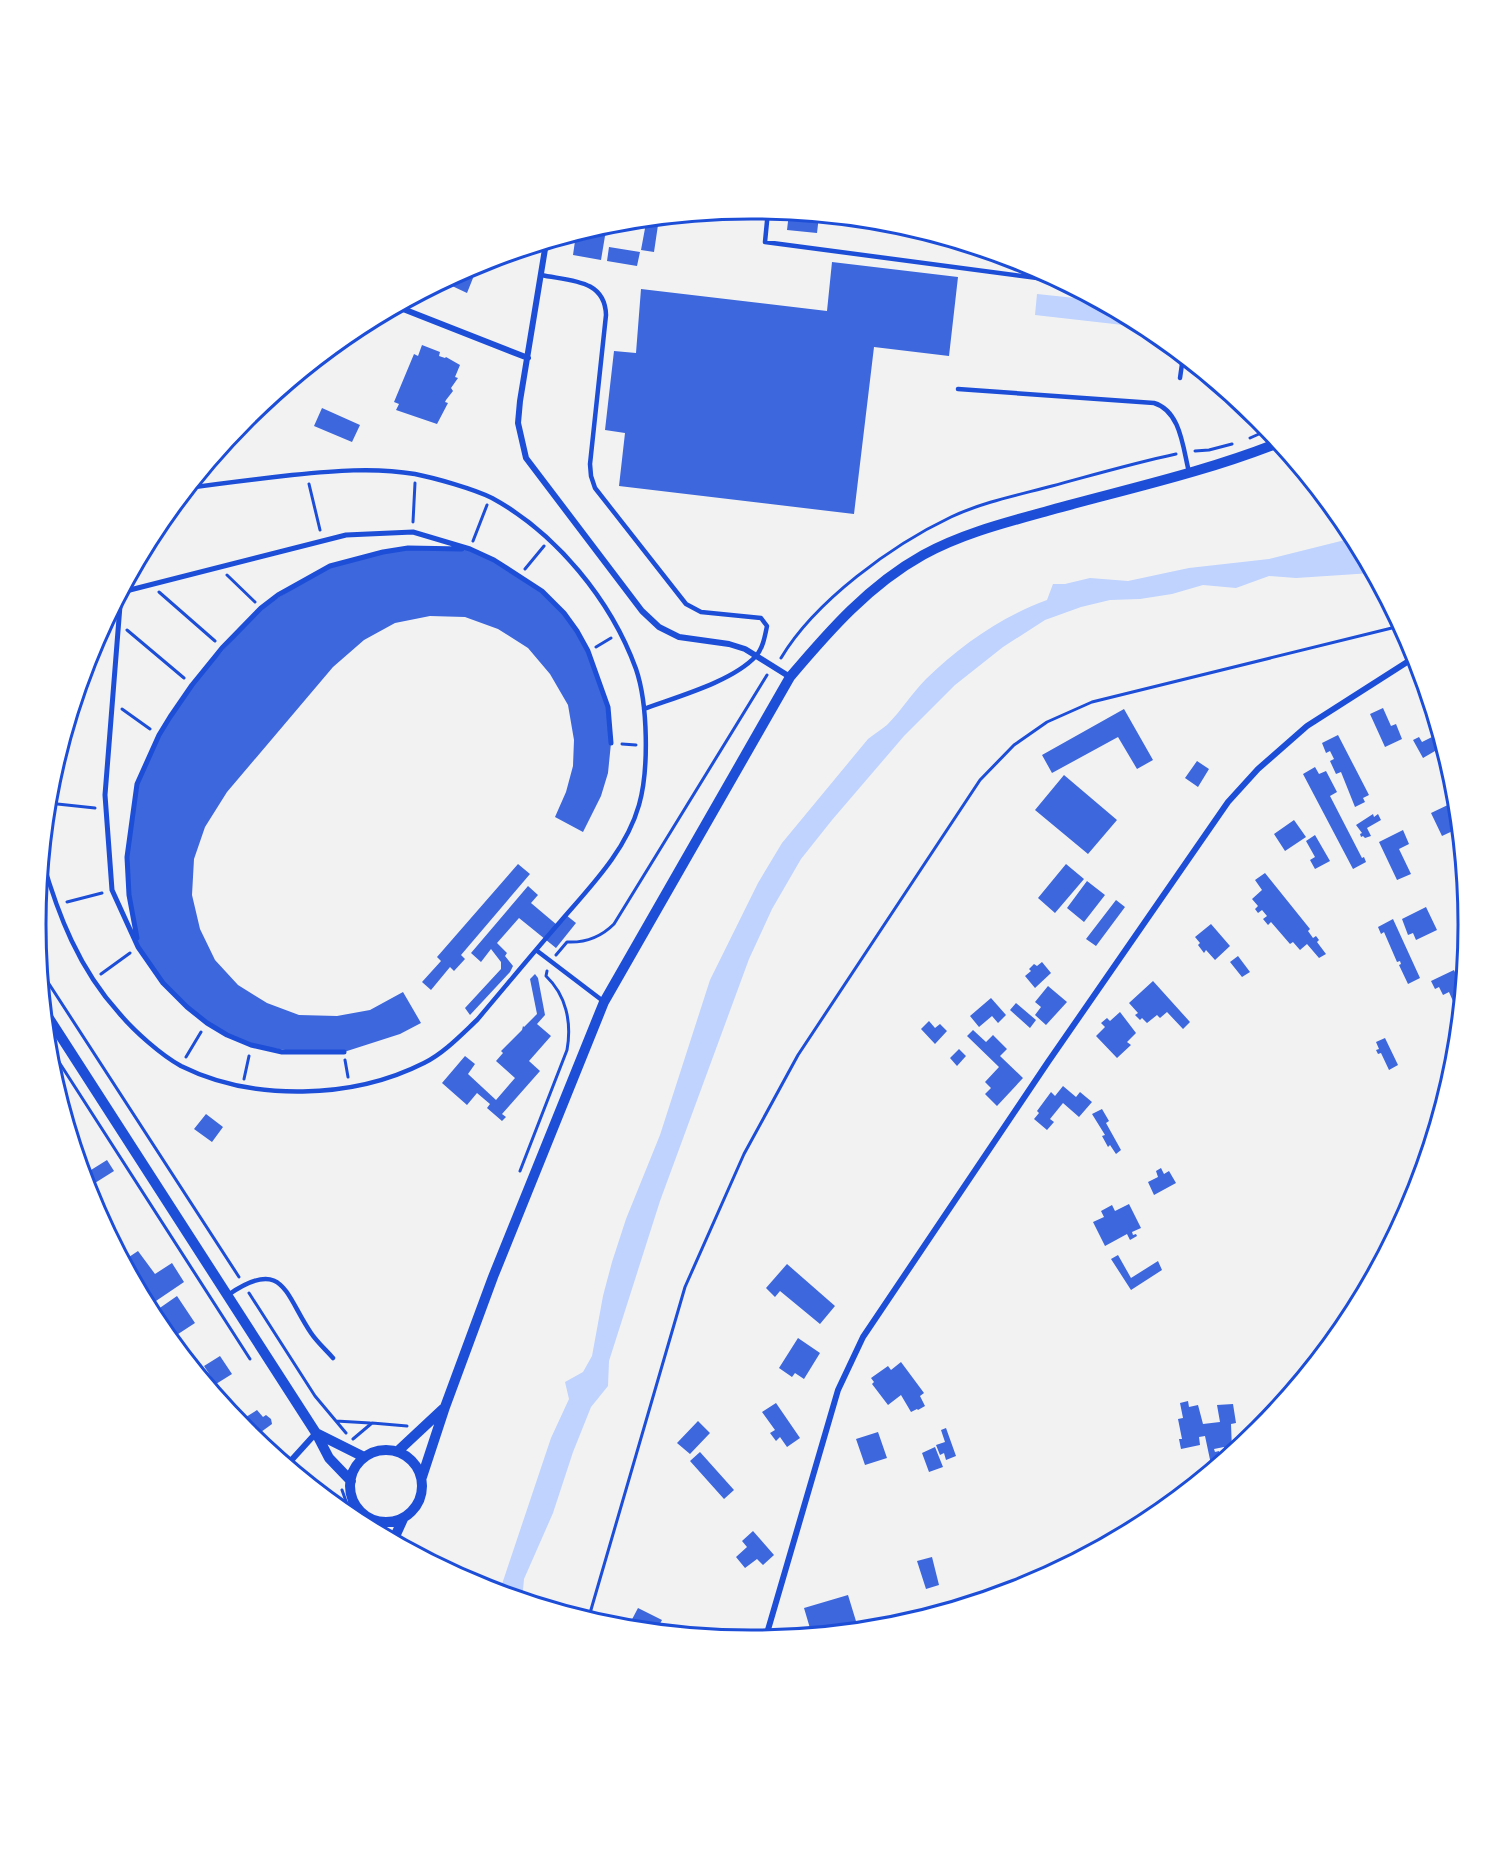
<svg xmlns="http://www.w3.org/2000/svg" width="1504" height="1850" viewBox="0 0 1504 1850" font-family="Raleway,sans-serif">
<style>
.water{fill:#bfd3fe}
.building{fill:#3d67dc}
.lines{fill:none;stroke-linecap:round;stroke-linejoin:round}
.path{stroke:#1d4ed8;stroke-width:3}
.service{stroke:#1d4ed8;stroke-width:4.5}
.pedestrian{stroke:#1d4ed8;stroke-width:5}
.minor{stroke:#1d4ed8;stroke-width:6}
.tertiary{stroke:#1d4ed8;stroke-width:10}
.rim{fill:none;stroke:#1d4ed8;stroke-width:3}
</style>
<rect width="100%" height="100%" fill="#f2f2f2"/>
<path class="water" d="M 1037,294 L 1094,300 L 1124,316 L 1123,325 L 1035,315 Z
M 1353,538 L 1372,573 L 1296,578 L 1269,576 L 1236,588 L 1203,585 L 1172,594 L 1140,599 L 1110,600 L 1081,607 L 1045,620 L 1003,647 L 955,685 L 904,736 L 832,820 L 801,859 L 772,909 L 749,959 L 660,1201 L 609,1361 L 608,1386 L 591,1407 L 573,1452 L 553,1513 L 524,1579 L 522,1600 L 499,1593 L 551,1438 L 569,1399 L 565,1382 L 583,1372 L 592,1356 L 603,1296 L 612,1262 L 626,1219 L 660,1135 L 710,980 L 758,883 L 782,843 L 868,739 C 874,734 881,730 887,725 C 901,711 912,693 926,679 C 961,645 1001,617 1047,600 L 1053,584 L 1065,584 L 1090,578 L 1128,581 L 1189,568 L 1269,559 Z"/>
<path class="building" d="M 789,213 L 819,216 L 817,233 L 787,230 Z
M 646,223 L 658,225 L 654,252 L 641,250 Z
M 607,224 L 601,260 L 573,255 L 576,234 Z
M 609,247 L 640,252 L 637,266 L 607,261 Z
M 832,262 L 958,277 L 949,356 L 874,347 L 854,514 L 619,486 L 625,433 L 605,430 L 614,351 L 636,353 L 641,289 L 827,311 Z
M 461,273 L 473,278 L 467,293 L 450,285 L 454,276 Z
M 422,345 L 440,352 L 439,356 L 445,358 L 446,357 L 460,365 L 455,377 L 458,378 L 451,388 L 453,391 L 446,400 L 445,402 L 448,403 L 437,424 L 396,410 L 399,404 L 394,402 L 414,354 L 418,356 Z
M 322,408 L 360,425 L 352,442 L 314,426 Z
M 408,548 L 470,549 L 494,560 L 542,591 L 564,613 L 588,651 L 608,707 L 611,743 L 608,773 L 601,796 L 583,832 L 555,817 L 566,792 L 573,766 L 574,740 L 568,705 L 550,674 L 528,648 L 498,629 L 465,617 L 430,616 L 395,623 L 364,640 L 333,667 L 227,792 L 205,827 L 194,859 L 192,895 L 200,929 L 215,960 L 238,985 L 267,1003 L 299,1015 L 337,1016 L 370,1010 L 403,992 L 421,1023 L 400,1034 L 344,1052 L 306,1053 L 251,1045 L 207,1023 L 163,983 L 138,947 L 129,895 L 127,857 L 137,784 L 159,735 L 192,685 L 261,608 L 330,566 Z
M 1383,708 L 1391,726 L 1396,724 L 1402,739 L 1385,747 L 1370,714 Z
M 1124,709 L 1153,760 L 1137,769 L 1118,737 L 1052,773 L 1042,755 Z
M 1437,728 L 1447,761 L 1442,763 L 1435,751 L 1423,758 L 1413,740 L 1419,737 L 1422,742 L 1436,735 L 1433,730 Z
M 1338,735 L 1369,795 L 1363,798 L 1365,802 L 1355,807 L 1341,772 L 1336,774 L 1330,761 L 1334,759 L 1330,751 L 1326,753 L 1322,743 Z
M 1197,761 L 1209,769 L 1198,787 L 1185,778 Z
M 1315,767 L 1319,774 L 1326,771 L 1337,792 L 1330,796 L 1362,858 L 1364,857 L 1366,862 L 1353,869 L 1303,774 Z
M 1064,775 L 1117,820 L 1088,854 L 1035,810 Z
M 1452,803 L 1457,815 L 1459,828 L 1442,836 L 1431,813 Z
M 1373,814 L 1374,817 L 1378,814 L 1381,820 L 1367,828 L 1371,836 L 1365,838 L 1363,836 L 1361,837 L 1360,834 L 1362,833 L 1356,825 Z
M 1294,820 L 1306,837 L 1285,851 L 1274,834 Z
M 1403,830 L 1409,844 L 1399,849 L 1411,874 L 1397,880 L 1379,842 Z
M 1315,835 L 1330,861 L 1315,869 L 1310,860 L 1315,857 L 1306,841 Z
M 518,864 L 530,874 L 461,955 L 465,959 L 454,971 L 450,967 L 431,990 L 422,982 L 441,961 L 437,957 Z
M 1066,864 L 1084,879 L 1055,913 L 1038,898 Z
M 1265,873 L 1310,929 L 1308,931 L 1313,938 L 1316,936 L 1319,940 L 1317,942 L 1326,954 L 1319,958 L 1307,944 L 1300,950 L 1293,942 L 1290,944 L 1271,922 L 1268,925 L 1263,919 L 1267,916 L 1262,910 L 1258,913 L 1255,909 L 1258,906 L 1252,899 L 1262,890 L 1255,880 Z
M 1087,881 L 1105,895 L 1084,922 L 1067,908 Z
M 528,886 L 538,895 L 531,903 L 557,925 L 566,915 L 576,923 L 556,948 L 519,918 L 497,943 L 507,953 L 505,956 L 513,966 L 510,972 L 470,1015 L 465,1008 L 501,969 L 501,962 L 491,949 L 481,962 L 471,953 Z
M 1116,900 L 1125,907 L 1096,946 L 1086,939 Z
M 1426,907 L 1437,930 L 1416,940 L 1413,933 L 1408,935 L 1402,919 Z
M 1393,919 L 1420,978 L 1408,984 L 1399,965 L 1401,964 L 1400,961 L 1397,962 L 1384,932 L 1381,934 L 1378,927 Z
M 1211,924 L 1230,946 L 1215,960 L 1206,950 L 1204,953 L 1198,945 L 1200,943 L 1195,937 Z
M 1238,956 L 1250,972 L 1242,977 L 1230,962 Z
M 1042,962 L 1051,973 L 1035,988 L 1025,976 L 1031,971 L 1029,969 L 1034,964 L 1037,966 Z
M 1454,970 L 1462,987 L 1459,1015 L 1449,992 L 1443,995 L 1439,987 L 1435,989 L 1431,981 Z
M 535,974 L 538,978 L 545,1015 L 537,1024 L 551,1036 L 529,1061 L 540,1071 L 502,1114 L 506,1117 L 502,1121 L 487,1108 L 490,1104 L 477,1093 L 467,1105 L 442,1083 L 465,1056 L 475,1064 L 468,1074 L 496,1100 L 515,1078 L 496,1061 L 503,1053 L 501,1051 L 522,1030 L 523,1026 L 524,1027 L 537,1014 L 530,979 Z
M 1153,981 L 1190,1022 L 1183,1029 L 1167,1012 L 1160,1018 L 1157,1015 L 1147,1023 L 1142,1018 L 1140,1020 L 1135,1015 L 1138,1013 L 1129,1003 Z
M 1048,986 L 1067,1002 L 1046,1025 L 1035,1015 L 1041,1007 L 1035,1002 Z
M 991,998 L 1006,1015 L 998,1023 L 992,1016 L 979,1027 L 970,1016 Z
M 1016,1003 L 1036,1020 L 1030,1028 L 1010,1010 Z
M 1120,1012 L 1136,1033 L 1127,1042 L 1131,1045 L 1117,1058 L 1096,1036 L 1105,1027 L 1101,1023 L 1107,1018 L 1110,1021 Z
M 929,1021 L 935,1028 L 940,1024 L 947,1031 L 935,1044 L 921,1029 Z
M 973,1030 L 986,1042 L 993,1035 L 1007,1049 L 1000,1056 L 1023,1078 L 997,1106 L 985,1094 L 991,1088 L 985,1082 L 999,1067 L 967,1036 Z
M 1385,1038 L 1398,1065 L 1389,1070 L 1381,1053 L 1378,1054 L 1376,1050 L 1379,1049 L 1376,1042 Z
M 959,1049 L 966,1056 L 957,1066 L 950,1058 Z
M 1063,1086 L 1076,1097 L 1080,1092 L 1092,1102 L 1079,1117 L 1063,1103 L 1050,1119 L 1054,1122 L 1047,1130 L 1034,1119 L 1039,1113 L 1037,1111 L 1051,1092 L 1055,1096 Z
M 1102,1109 L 1109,1121 L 1106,1123 L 1121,1150 L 1116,1154 L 1110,1145 L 1108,1147 L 1102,1136 L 1105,1135 L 1092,1114 Z
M 206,1114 L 223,1127 L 212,1142 L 194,1129 Z
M 107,1160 L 114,1171 L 87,1188 L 83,1175 Z
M 1161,1168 L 1164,1174 L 1169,1171 L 1176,1183 L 1154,1195 L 1148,1182 L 1158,1177 L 1156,1171 Z
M 1129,1204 L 1141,1228 L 1132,1232 L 1133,1235 L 1136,1234 L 1137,1236 L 1130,1240 L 1127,1234 L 1105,1246 L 1093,1222 L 1104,1217 L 1101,1211 L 1112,1205 L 1115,1211 Z
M 138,1251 L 155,1274 L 172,1263 L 184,1282 L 153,1303 L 141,1283 L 142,1282 L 126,1259 Z
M 1118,1255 L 1131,1278 L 1158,1261 L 1162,1270 L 1131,1290 L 1111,1259 Z
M 787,1264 L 835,1306 L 820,1324 L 780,1291 L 775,1297 L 766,1288 Z
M 177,1296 L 195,1323 L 172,1338 L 154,1312 Z
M 798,1338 L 820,1353 L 804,1379 L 795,1373 L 792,1377 L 779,1368 Z
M 220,1356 L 232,1374 L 216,1384 L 204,1366 Z
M 901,1362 L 924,1393 L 920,1396 L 925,1406 L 918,1410 L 917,1409 L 911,1412 L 901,1395 L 888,1405 L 872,1384 L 874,1382 L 871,1378 L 888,1366 L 891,1370 Z
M 1188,1401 L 1189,1407 L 1198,1405 L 1203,1424 L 1220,1422 L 1217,1405 L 1233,1404 L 1236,1423 L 1231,1424 L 1232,1450 L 1225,1451 L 1224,1447 L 1214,1449 L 1215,1452 L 1219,1451 L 1220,1463 L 1212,1469 L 1205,1436 L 1199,1437 L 1200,1445 L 1181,1449 L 1179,1439 L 1182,1439 L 1178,1419 L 1183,1418 L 1180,1403 Z
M 776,1403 L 800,1438 L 787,1447 L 780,1437 L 776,1441 L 770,1433 L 775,1430 L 762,1412 Z
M 257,1410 L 263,1417 L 266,1415 L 271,1419 L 272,1424 L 261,1432 L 263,1434 L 256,1439 L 238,1422 Z
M 698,1421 L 710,1433 L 690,1454 L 677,1443 Z
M 946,1428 L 956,1456 L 946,1460 L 944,1453 L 940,1455 L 936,1445 L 945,1442 L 941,1430 Z
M 878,1432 L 887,1458 L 865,1465 L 856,1439 Z
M 935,1447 L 943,1467 L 929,1472 L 922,1453 Z
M 700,1452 L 734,1490 L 724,1499 L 690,1461 Z
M 753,1531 L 774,1555 L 763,1565 L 757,1559 L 745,1568 L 736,1557 L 747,1547 L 742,1541 Z
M 932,1557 L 939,1585 L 926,1589 L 917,1561 Z
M 848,1595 L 859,1631 L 812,1635 L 804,1608 Z
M 638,1608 L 662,1620 L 656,1631 L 639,1623 L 635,1629 L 628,1627 Z"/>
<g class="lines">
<path class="path" d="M 1250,438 L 1268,430
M 1195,451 L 1209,450 L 1232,444
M 309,484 L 320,530
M 413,522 L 415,483
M 473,541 L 487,505
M 525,569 L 544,546
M 227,575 L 255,602
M 159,592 L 215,641
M 127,630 L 184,678
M 596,647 L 611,638
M 781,658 C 815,601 892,545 951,517 C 983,502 1018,495 1052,486 C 1093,475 1134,463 1176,454
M 122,709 L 150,729
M 622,744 L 636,745
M 48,803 L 95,808
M 67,902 L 102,893
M 556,955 L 567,942 C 586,943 601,937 614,924 L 767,675
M 40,970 L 239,1277
M 101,974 L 130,953
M 48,1045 L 250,1359
M 186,1057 L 201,1032
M 345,1060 L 348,1077
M 244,1079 L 249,1056
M 520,1171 L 567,1050 C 572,1022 566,995 546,976 L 547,971
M 249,1293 L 315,1396 L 346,1433
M 336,1421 L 370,1423
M 353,1439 L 372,1423 L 407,1426
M 342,1490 L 348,1507 L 360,1523
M 588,1620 L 685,1287 L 744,1154 L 798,1055 L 980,780 L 1014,745 L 1047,722 L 1092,702 L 1400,626"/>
<path class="service" d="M 768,211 L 765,242 L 1060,281
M 541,275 C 570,281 605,279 606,315 L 590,464 L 591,476 L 595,488 L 686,604 L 701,612 L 761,618 L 767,626 C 765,636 763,648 756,656 C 732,682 676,697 644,709
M 1180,378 L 1183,357
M 958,389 L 1154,403 C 1181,411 1183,449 1189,472
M 42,859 C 58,915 79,969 119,1013 C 134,1031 161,1055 181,1066 C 253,1102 353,1099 424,1063 C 444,1053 461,1035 477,1020 C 505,987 532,954 560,922 C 590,887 626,851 639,805 C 649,770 648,704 636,669 C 611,600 556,533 492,498 C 474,489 435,478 415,474 C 374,467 333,471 292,475 C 257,479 223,483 188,488
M 536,950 L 603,1001
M 228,1295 C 284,1256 285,1295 311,1333 C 317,1342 326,1350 333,1358"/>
<path class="pedestrian" d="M 122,592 L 346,535 L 413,532 L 470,549 L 494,560 L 542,591 L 564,613 L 577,631 L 588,651 L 608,707 L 611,743
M 121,593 L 105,795 L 112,890 L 138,947 L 163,983 L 187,1007 L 207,1023 L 227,1035 L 251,1045 L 282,1052 L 344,1052
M 137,938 L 129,895 L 127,857 L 137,784 L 159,735 L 170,717 L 192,685 L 222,648 L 261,608 L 278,595 L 330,566 L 383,552 L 408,548 L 462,549"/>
<path class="minor" d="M 546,243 L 520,401 L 518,423 L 526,458 L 642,611 L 659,627 L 679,637 L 729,644 L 745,649 L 790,677
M 398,307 L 528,358
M 287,1465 L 316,1433
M 765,1640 L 838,1390 L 863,1337 L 1048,1062 L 1228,802 L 1258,769 L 1307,726 L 1415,657"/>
<path class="tertiary" d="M 45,1012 L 316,1433 L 329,1458 L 351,1481
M 316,1433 L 364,1457
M350 1486a36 36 0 1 1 72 0a36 36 0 1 1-72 0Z
M 398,1451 L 443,1409
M 422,1477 L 445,1407 L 493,1277 L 604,1002 L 790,677 C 829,631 869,585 923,555 C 963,533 1008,522 1051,510 C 1127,489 1205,472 1278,443
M 393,1541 L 403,1519"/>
</g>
<path d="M0 0H1504V1850H0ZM751 219H753A705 705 0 0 1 1458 924V925A705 705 0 0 1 753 1630H751A705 705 0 0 1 46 925V924A705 705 0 0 1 751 219Z" fill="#fff" fill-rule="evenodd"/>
<path class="rim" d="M751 219H753A705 705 0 0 1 1458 924V925A705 705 0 0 1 753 1630H751A705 705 0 0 1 46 925V924A705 705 0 0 1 751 219Z"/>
</svg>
